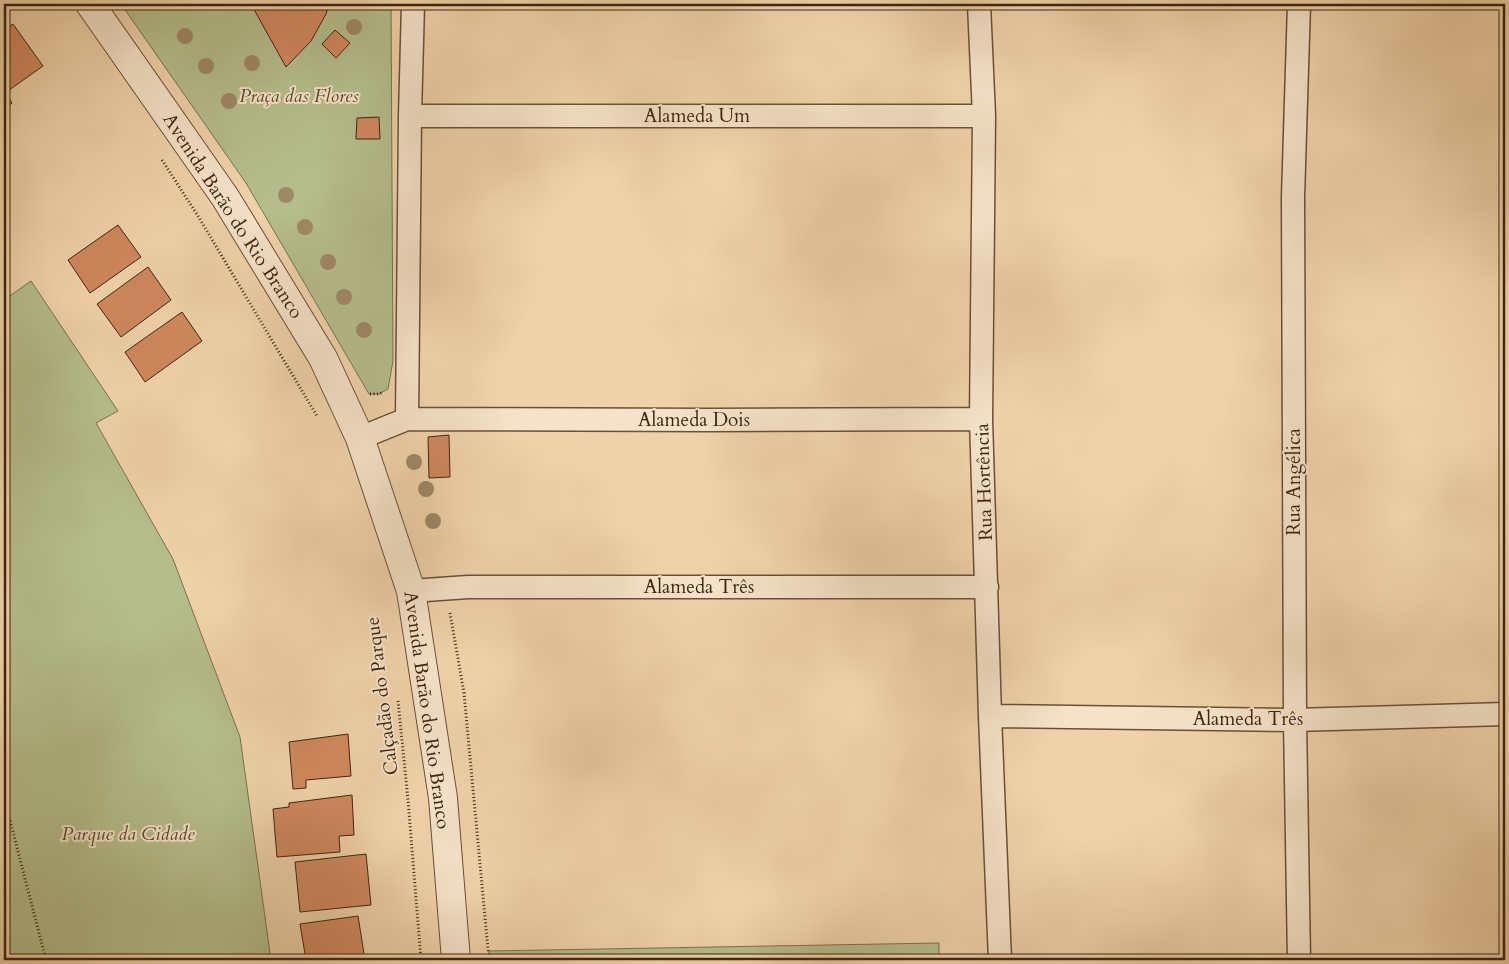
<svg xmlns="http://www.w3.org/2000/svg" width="1509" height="964" viewBox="0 0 1509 964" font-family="Cardo,serif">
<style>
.green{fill:#b5bd8c;stroke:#79714e}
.building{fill:#d0885e;stroke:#3d2510}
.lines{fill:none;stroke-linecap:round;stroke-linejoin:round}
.minor-casing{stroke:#6a5036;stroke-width:25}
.tertiary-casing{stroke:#6a5036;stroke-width:30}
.path{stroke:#3d2510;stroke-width:3;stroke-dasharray:1 2.5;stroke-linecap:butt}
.minor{stroke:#f5e2c8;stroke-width:22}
.tertiary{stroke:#f5e2c8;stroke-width:28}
.tree{fill:#9e8866}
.labels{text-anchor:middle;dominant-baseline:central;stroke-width:4;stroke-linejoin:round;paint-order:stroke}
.park-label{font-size:19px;font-style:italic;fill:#5b4b2f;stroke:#f5e2c8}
.street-label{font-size:19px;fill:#3d2510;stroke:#f5e2c8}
</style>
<rect width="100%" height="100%" fill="#f0d2aa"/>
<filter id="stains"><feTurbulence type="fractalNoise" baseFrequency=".004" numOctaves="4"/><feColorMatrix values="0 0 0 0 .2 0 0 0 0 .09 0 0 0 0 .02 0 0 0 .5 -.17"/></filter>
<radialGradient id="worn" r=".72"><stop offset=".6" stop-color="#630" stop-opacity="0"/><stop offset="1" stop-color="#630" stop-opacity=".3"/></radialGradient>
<path class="green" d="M 121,4 L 391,4 L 393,361 L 388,389 L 379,394 L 369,394 L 246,183 Z
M 31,281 L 118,411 L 96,423 L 173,559 L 240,737 L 271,960 L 4,960 L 4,300 Z
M 939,943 L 939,960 L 489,960 L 489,951 Z"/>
<path class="building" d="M 251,4 L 329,4 L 326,14 L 311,41 L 286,67 Z
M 13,24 L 43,66 L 5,93 L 12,103 L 4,109 L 4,30 Z
M 335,30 L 350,43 L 336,58 L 322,44 Z
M 379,117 L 380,139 L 356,139 L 357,118 Z
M 118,225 L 141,257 L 90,293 L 68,260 Z
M 148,267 L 171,300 L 121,337 L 97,304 Z
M 182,312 L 202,341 L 145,382 L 125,352 Z
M 449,435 L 450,477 L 429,478 L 428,437 Z
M 348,734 L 351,776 L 306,780 L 306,788 L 293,789 L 289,742 Z
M 352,795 L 354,835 L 339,836 L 340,852 L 277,857 L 273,809 L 289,807 L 289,803 Z
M 366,854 L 371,905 L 300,912 L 295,862 Z
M 358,916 L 365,960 L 306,960 L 300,924 Z"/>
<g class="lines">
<defs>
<path id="minor" d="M 979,4 L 984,116 L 981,419 L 990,716 L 1000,960
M 1299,4 L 1293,197 L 1295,720 L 1299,960
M 410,116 L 984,116
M 407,419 L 712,420 L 981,419
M 360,438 L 407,419 L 410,116 L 413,4
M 411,591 L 468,587 L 987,587
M 990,716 L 1295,720 L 1505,714"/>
<path id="tertiary" d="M 90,4 L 225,197 L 323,358 L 360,438 L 411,591 L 443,798 L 456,960"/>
</defs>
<use href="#minor" class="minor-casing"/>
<use href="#tertiary" class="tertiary-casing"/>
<path class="path" d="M 162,160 L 198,216 L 317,416
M 370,394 L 379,394 L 383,392
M 450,613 L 464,693 L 489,960
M 398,701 L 408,800 L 421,960
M 4,797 L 46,960"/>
<use href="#minor" class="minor"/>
<use href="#tertiary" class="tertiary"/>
</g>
<g class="tree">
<circle cx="354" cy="27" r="8"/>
<circle cx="185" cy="36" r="8"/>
<circle cx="252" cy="63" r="8"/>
<circle cx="206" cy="66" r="8"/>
<circle cx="229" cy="101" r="8"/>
<circle cx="286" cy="195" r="8"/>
<circle cx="305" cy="227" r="8"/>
<circle cx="328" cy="262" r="8"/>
<circle cx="344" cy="297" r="8"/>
<circle cx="364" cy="330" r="8"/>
<circle cx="414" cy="462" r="8"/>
<circle cx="426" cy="489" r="8"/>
<circle cx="433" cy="521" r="8"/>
</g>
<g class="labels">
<g class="park-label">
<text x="299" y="96">Praça das Flores</text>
<text x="128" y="834">Parque da Cidade</text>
</g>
<g class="street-label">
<text x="697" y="116">Alameda Um</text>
<text transform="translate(233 216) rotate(57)">Avenida Barão do Rio Branco</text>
<text x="694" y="420">Alameda Dois</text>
<text transform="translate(984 482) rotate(-92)">Rua Hortência</text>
<text transform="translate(1294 482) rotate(-90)">Rua Angélica</text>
<text x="699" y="587">Alameda Três</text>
<text transform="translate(382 696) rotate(-97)">Calçadão do Parque</text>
<text transform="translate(427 710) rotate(82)">Avenida Barão do Rio Branco</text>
<text x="1248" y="719">Alameda Três</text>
</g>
</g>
<rect width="1509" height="964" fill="none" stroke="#f0d2aa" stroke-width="20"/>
<rect x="5" y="5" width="1499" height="954" fill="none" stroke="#3d2510" stroke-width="2.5"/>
<rect x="10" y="10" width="1489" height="944" fill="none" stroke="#3d2510"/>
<rect width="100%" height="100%" filter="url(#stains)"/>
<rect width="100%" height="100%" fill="url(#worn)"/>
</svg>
